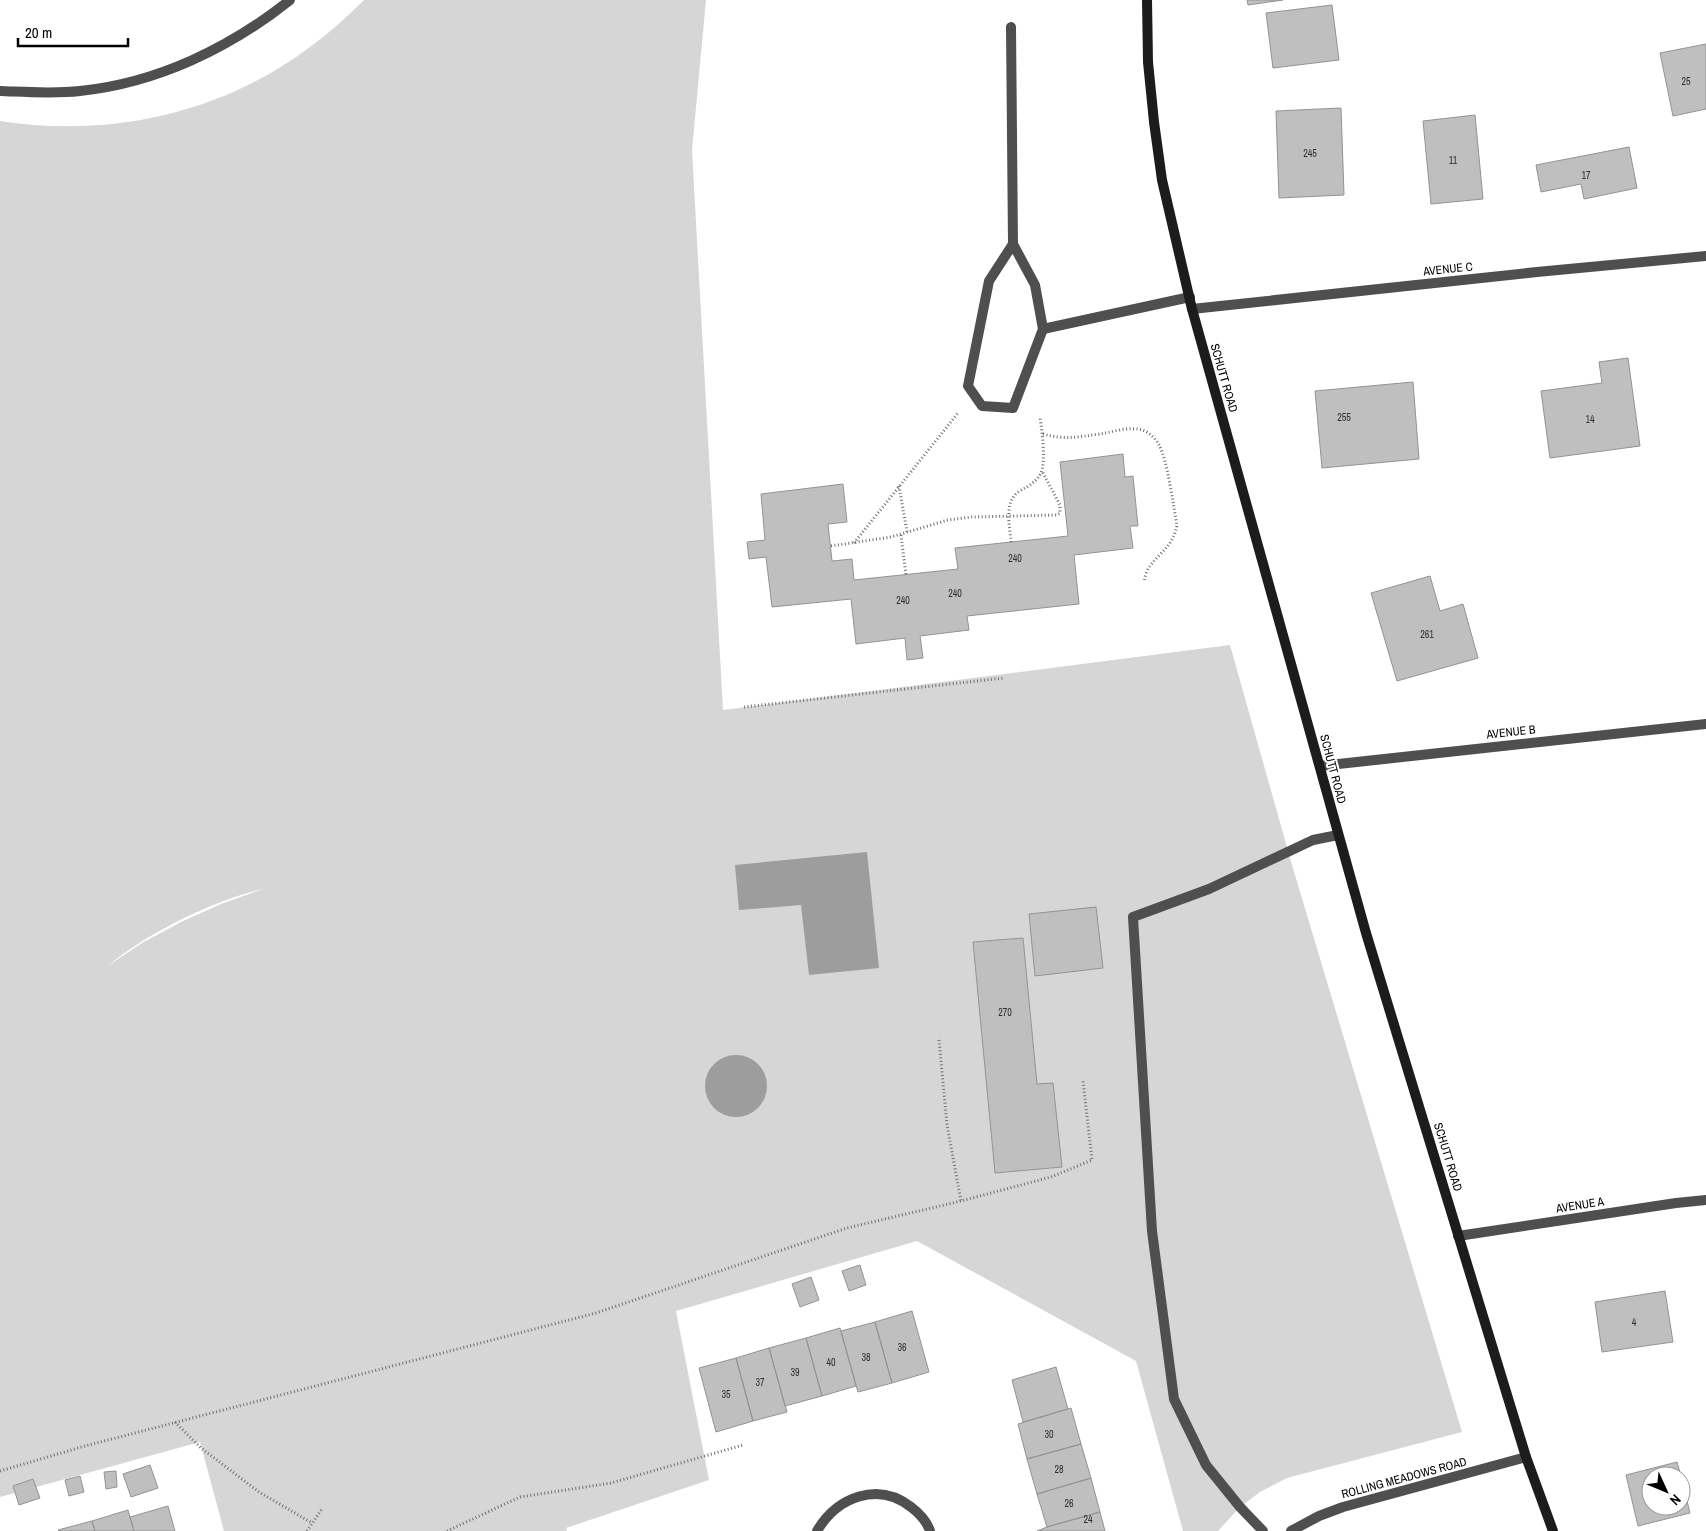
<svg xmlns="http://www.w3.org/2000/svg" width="1706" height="1531" viewBox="0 0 1706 1531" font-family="'Archivo Narrow',sans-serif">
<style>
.green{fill:#d6d6d6;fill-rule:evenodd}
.water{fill:#9d9d9d}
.building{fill:#bfbfbf;stroke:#939393}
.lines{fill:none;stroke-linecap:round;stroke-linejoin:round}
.path{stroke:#717171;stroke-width:3;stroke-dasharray:1 2.5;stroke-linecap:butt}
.lane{stroke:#4f4f4f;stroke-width:10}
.street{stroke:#4f4f4f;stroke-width:10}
.secondary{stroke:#1c1c1c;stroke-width:10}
.labels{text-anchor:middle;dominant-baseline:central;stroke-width:4;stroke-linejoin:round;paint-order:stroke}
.number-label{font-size:10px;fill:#303030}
.street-label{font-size:12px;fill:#000;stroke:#fff}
</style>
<rect width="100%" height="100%" fill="#fff"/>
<path class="green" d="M 364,0 L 706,0 L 692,150 L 723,710 L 1230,645 L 1292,865 L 1462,1432 L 1287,1478 L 1260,1492 L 1239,1508 L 1218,1531 L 1183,1531 L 1136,1361 L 917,1241 L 676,1311 L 709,1480 L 566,1528 L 567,1531 L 224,1531 L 200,1442 L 0,1497 L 0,121 C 109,138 221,114 310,47 C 329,33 347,17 364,0 ZM 263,889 L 221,904 L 181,922 L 142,943 L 109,965 C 147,933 214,900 263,889 Z"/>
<path class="water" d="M 867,852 L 879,968 L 809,975 L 801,905 L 739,910 L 735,865 Z
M705 1086a31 31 0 1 1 62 0a31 31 0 1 1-62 0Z"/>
<path class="building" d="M 1247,0 L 1283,0 L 1248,5 Z
M 1332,5 L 1339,60 L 1273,68 L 1266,13 Z
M 1706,44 L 1706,109 L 1673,116 L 1660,53 Z
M 1341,108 L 1344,195 L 1279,198 L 1276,111 Z
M 1475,115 L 1483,199 L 1431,204 L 1423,121 Z
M 1629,147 L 1637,188 L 1584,199 L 1581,184 L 1541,192 L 1536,165 Z
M 1628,358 L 1640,446 L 1550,458 L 1541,391 L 1602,383 L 1599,362 Z
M 1413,382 L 1419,459 L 1322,468 L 1315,391 Z
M 1123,454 L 1125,477 L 1133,476 L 1138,526 L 1130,526 L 1133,548 L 1074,555 L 1079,604 L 967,616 L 969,630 L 920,636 L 923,658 L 907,660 L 905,638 L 856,644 L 851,599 L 772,607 L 766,557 L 749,559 L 747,542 L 765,540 L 761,494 L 843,484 L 847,522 L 828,524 L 832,561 L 852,559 L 854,580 L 958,569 L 955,548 L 1068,536 L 1060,462 Z
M 1430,576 L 1440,611 L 1463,604 L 1478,658 L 1397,681 L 1371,593 Z
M 1096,907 L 1103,968 L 1035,976 L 1029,914 Z
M 1023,938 L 1037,1084 L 1053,1083 L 1062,1167 L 995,1173 L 973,942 Z
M 860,1265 L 866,1285 L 849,1291 L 842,1271 Z
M 811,1277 L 819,1300 L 800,1307 L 792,1284 Z
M 1665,1291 L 1673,1342 L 1602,1352 L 1595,1302 Z
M 912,1311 L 929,1372 L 892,1383 L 875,1322 Z
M 875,1322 L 892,1383 L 858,1392 L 841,1331 Z
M 840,1328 L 856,1386 L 822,1396 L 806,1338 Z
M 806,1338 L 822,1396 L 785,1406 L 769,1348 Z
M 769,1348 L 787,1412 L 753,1421 L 736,1358 Z
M 736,1358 L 753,1421 L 716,1432 L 699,1368 Z
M 1056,1367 L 1068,1409 L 1023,1422 L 1012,1380 Z
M 1071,1408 L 1081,1444 L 1027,1459 L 1018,1424 Z
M 1081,1444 L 1091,1478 L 1037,1494 L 1027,1459 Z
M 1677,1462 L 1681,1476 L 1651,1476 L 1651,1506 L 1681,1506 L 1681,1476 L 1690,1513 L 1638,1526 L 1626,1475 Z
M 150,1465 L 158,1488 L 131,1497 L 123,1474 Z
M 116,1471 L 117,1487 L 106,1489 L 104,1472 Z
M 80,1476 L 84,1492 L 69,1496 L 65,1480 Z
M 1091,1478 L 1100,1512 L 1047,1527 L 1037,1494 Z
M 33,1479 L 40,1498 L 19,1505 L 13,1486 Z
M 168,1506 L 175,1531 L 134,1531 L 130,1517 Z
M 128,1510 L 134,1531 L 95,1531 L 92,1521 Z
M 1100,1512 L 1105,1531 L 1037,1531 L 1047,1527 Z
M 92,1521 L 95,1531 L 59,1531 L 58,1530 Z"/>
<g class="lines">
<path class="path" d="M 1043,434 C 1064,440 1078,437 1100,434 C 1113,432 1129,426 1142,430 C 1149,432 1156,439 1159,445 C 1168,462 1173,505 1177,525 C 1173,546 1162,550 1150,566 C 1147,570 1145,576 1144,581
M 899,486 L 907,532
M 901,535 L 906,575
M 1011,542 C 1010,528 1005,508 1014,496 C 1017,492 1023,489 1027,487 C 1033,483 1038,479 1041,473 C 1046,462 1042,430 1040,418
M 854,543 L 958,413
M 831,546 L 891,537 L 948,520 L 972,517 L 1057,515 L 1060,513 L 1060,505 L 1042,471
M 744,707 L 1004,678
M 939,1040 L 947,1125 L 961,1201
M 175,1422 L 201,1448 L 259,1492 L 312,1523
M 0,1471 L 85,1446 L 596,1313 L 847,1228 L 961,1201 L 1051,1177 L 1092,1160 L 1083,1081
M 307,1531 L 322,1509
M 447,1531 L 520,1497 L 611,1483 L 743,1445"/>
<path class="lane" d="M 1011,27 L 1013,244 L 989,281 L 968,386 L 982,406 L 1013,408 L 1043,329 L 1190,297
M 1013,244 L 1035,285 L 1043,329
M 1263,1531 L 1240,1507 L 1206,1465 L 1174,1399 L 1152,1231 L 1133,917 L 1209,889 L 1313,840 L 1338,835"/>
<path class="street" d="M 0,91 C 27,92 53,94 80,91 C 157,83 230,48 290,0
M 1192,309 L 1537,272 L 1706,256
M 1320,766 L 1706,724
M 1458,1236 L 1676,1203 L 1706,1200
M 817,1531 C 837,1497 878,1481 911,1507 C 919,1513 927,1522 930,1531
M 1291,1531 L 1319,1516 L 1343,1507 L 1526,1457"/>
<path class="secondary" d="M 1147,0 L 1148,62 L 1154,122 L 1162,180 L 1192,309 L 1366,933 L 1526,1457 L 1553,1531"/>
</g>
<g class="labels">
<g class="number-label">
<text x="1686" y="81">25</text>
<text x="1310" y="153">245</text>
<text x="1453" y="160">11</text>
<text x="1586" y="175">17</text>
<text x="1344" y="417">255</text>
<text x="1590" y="419">14</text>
<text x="1015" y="558">240</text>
<text x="955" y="593">240</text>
<text x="903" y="600">240</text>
<text x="1427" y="634">261</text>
<text x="1005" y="1012">270</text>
<text x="1634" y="1322">4</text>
<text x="902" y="1347">36</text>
<text x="866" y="1357">38</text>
<text x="831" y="1362">40</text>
<text x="795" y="1372">39</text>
<text x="760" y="1382">37</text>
<text x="726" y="1394">35</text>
<text x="1049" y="1434">30</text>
<text x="1059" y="1469">28</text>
<text x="1069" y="1503">26</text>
<text x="1088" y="1519">24</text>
</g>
<g class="street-label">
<text transform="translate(1448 269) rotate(-6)">AVENUE C</text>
<text transform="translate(1224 378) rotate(74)">SCHUTT ROAD</text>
<text transform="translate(1511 732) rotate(-6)">AVENUE B</text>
<text transform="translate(1333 769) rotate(75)">SCHUTT ROAD</text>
<text transform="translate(1448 1157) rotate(73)">SCHUTT ROAD</text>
<text transform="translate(1580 1205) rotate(-9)">AVENUE A</text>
<text transform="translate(1404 1478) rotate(-15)">ROLLING MEADOWS ROAD</text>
</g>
</g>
<g transform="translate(1666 1491) rotate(134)"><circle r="24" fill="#ffffff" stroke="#999999"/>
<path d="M0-4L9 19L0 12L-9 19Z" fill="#000000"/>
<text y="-8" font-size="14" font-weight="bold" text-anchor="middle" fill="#000000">N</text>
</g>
<path d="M18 38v8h110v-8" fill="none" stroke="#000000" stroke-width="2.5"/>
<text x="25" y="38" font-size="15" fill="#000000" stroke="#ffffff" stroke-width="4" paint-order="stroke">20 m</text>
</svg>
